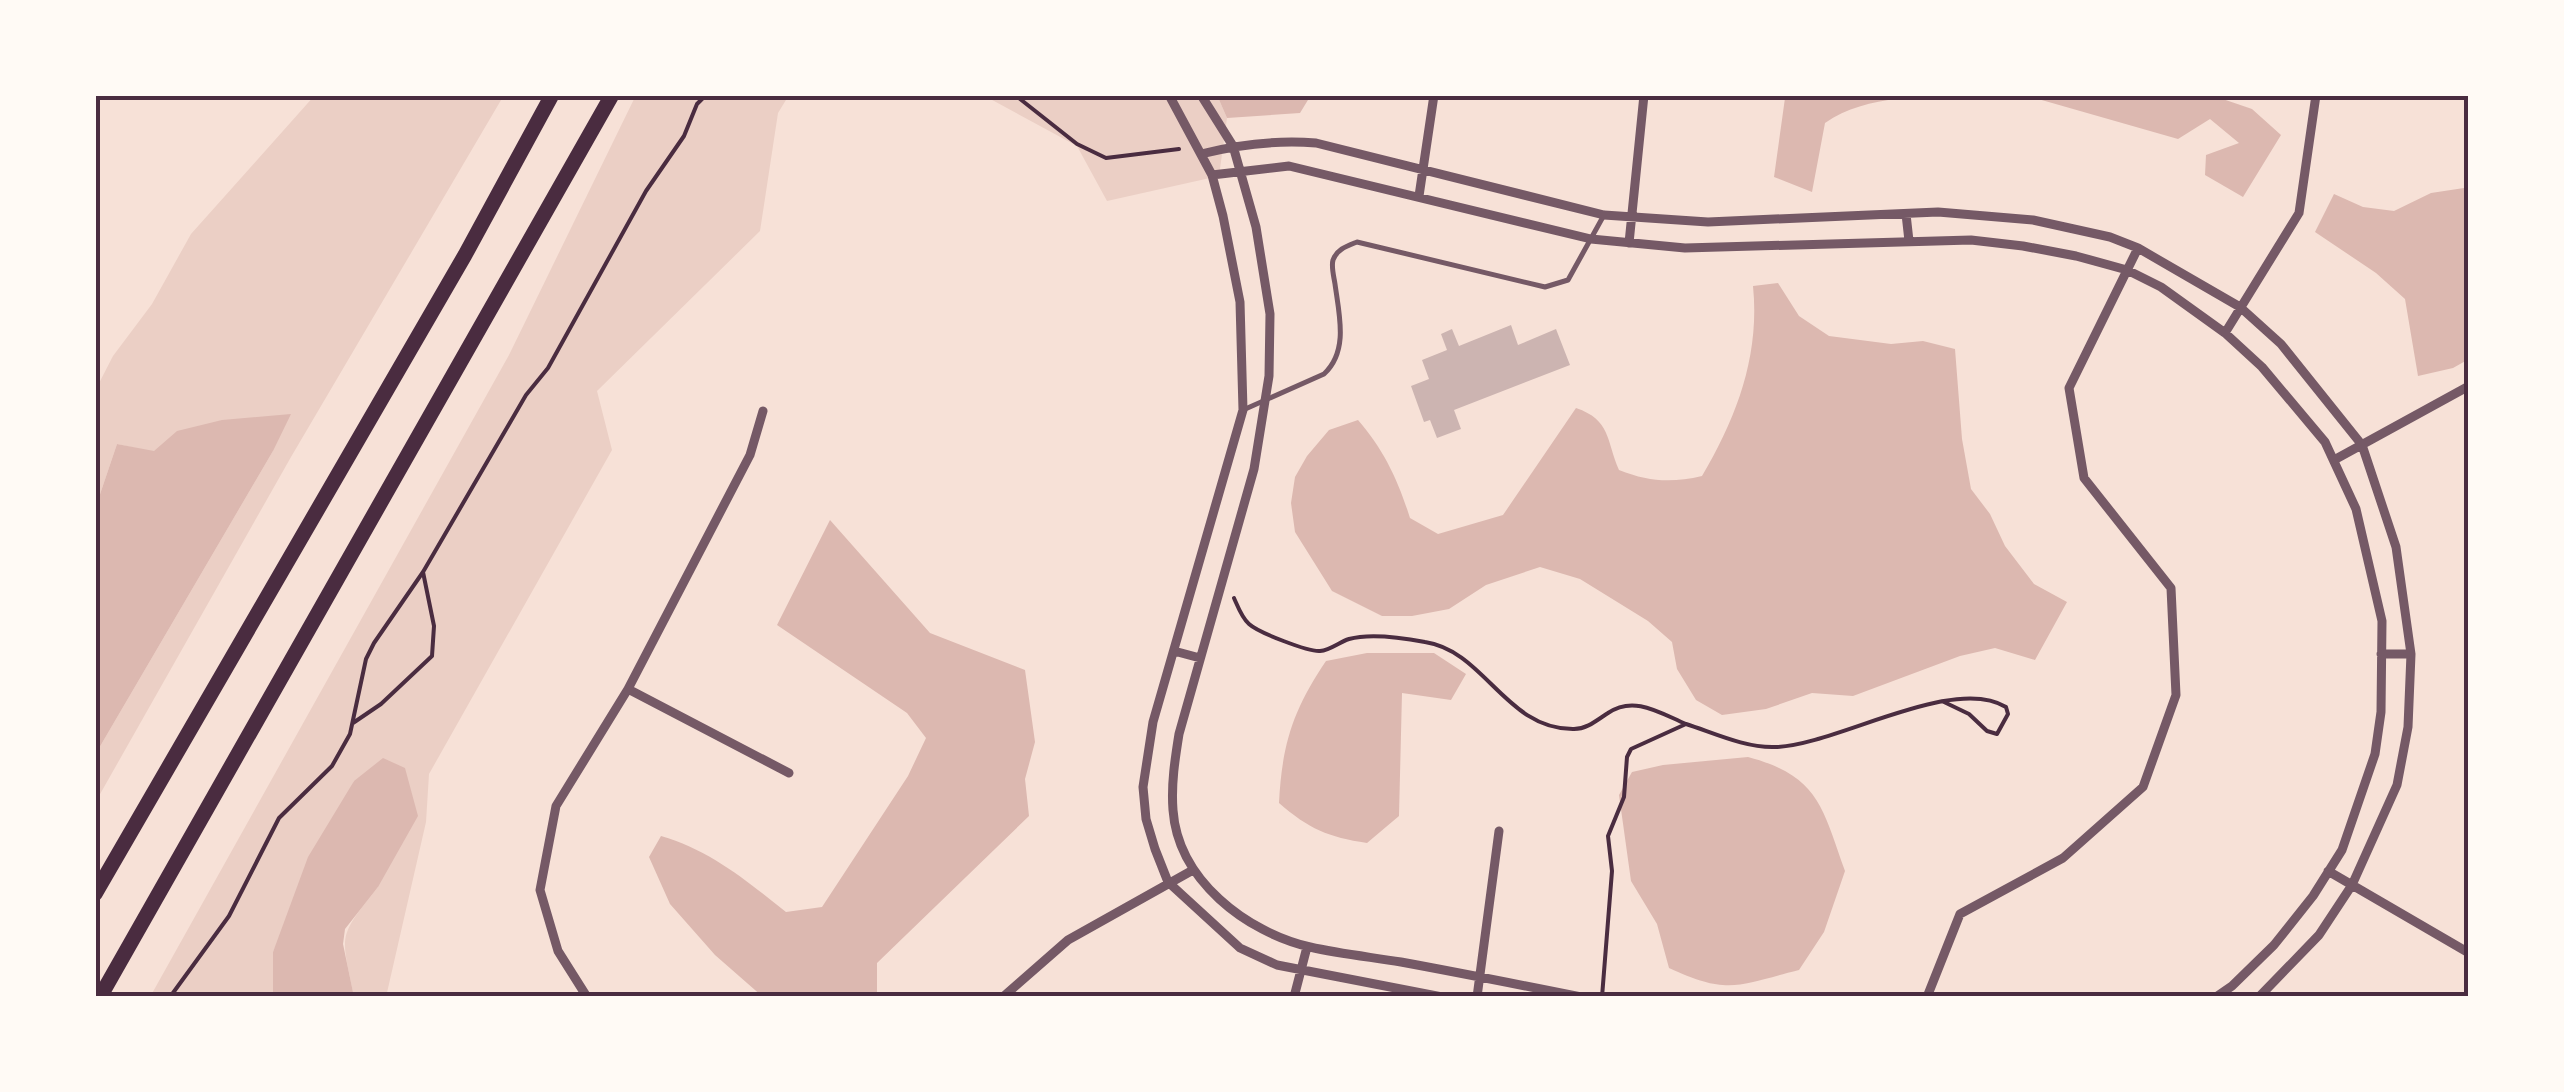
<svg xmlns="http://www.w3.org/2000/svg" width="2564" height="1092" viewBox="0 0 2564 1092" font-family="Figtree,sans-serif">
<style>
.green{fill:#ebcfc5}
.water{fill:#dcb8b0}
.building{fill:#ccb4b1}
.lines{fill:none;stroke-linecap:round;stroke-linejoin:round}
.path{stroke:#4a2c40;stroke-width:4}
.service{stroke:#755966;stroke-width:5}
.minor{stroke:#755966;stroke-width:9}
.primary{stroke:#4a2c40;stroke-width:15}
.neatline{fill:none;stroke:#4a2c40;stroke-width:4}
</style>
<rect width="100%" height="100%" fill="#f7e1d7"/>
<path class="green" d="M 315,95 L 504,95 L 291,457 L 95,803 L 95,755 L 273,451 L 154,452 L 117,444 L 95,509 L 95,391 L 113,356 L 152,304 L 191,234 Z
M 636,95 L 789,95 L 778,113 L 760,231 L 597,391 L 612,450 L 429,774 L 426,822 L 386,997 L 354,997 C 341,932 337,939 378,887 L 354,781 L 273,952 L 273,997 L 150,997 L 509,355 Z
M 983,95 L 1217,95 L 1227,118 L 1219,176 L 1107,201 L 1077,146 Z"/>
<path class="water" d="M 1217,95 L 1311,95 L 1300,113 L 1227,118 Z
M 1780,95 L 1977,95 C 1926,98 1868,93 1825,123 L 1812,192 L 1774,177 L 1785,98 Z
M 2024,95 L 2211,95 L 2252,109 L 2281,135 L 2243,197 L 2205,175 L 2206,155 L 2239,143 L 2210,119 L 2178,139 Z
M 2464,188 L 2469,192 L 2469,359 L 2453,368 L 2418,376 L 2405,299 L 2376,273 L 2315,232 L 2334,194 L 2363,207 L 2394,211 L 2431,193 Z
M 1778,283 L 1799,316 L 1829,336 L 1891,344 L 1923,341 L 1955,349 L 1962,439 L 1971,489 L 1990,514 L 2005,546 L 2034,584 L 2067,602 L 2035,660 L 1995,648 L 1960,656 L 1853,696 L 1812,693 L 1766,709 L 1722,715 L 1696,700 L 1677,669 L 1672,642 L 1648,621 L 1580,579 L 1540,567 L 1486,585 L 1449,609 L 1412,616 L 1382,616 L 1332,591 L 1295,532 L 1291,503 L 1295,477 L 1307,456 L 1329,430 L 1358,420 C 1384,450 1398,480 1410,518 L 1438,534 L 1503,515 L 1576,408 C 1611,420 1606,440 1619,470 C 1649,482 1672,483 1702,476 C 1737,417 1760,355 1753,286 Z
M 291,414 L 273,451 L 95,755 L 95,509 L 117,444 L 154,451 L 177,431 L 222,420 Z
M 830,520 L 930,633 L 1025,670 L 1035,742 L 1025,779 L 1029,816 L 877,963 L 877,997 L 763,997 L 715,955 L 670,904 L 649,857 L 661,836 C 710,850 747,881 786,912 L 822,907 L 908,776 L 926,738 L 907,713 L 777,625 Z
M 1367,653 L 1434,653 L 1466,674 L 1451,700 L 1402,693 L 1399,816 L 1367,843 C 1328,837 1309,829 1279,803 C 1282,744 1293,710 1326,661 Z
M 1748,757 C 1819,776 1822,807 1845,871 L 1824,932 L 1799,970 C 1739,985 1729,996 1669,968 L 1657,924 L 1631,881 L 1619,795 L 1632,772 L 1663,765 Z
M 383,758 L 405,768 L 418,816 L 378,887 L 345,929 L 343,944 L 354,997 L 273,997 L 273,952 L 308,857 L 354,781 Z"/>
<path class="building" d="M 1511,325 L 1518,345 L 1556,329 L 1570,365 L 1454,410 L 1461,429 L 1437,438 L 1430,420 L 1424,422 L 1411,386 L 1429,379 L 1422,360 L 1447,350 L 1441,334 L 1452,329 L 1459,346 Z"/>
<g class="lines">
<path class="path" d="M 1015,95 L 1077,144 L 1106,158 L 1179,149
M 1234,598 C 1238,607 1242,618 1249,624 C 1259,633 1309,652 1320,651 C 1331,650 1339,642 1349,639 C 1370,633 1404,638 1425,642 C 1485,651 1506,730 1574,729 C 1587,729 1597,720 1608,713 C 1634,695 1660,713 1686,724
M 353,723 L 381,704 L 432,656 L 434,626 L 423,572
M 170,997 L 229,916 L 279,818 L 332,766 L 350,734 L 366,659 L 374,643 L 423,572 L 526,395 L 548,368 L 646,191 L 684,136 L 697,104 L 706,95
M 1602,997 L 1612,871 L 1608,836 L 1624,797 L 1627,757 L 1631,749 L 1686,724 C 1714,733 1745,748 1775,747 C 1835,746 1953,674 2006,707 L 2008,714 L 1997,734 L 1987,731 L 1969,714 L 1944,702"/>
<path class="service" d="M 1243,410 L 1324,374 C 1349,351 1339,314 1335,284 C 1334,277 1331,267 1333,260 C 1337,249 1347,246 1357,242 L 1545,287 L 1568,280 L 1604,215"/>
<path class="minor" d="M 1169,95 L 1212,175 L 1223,216 L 1240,302 L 1243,410 L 1153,722 L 1143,787 L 1146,819 L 1155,849 L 1168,882 L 1240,948 L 1277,965 L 1442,997
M 1201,95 L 1233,146 L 1256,227 L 1270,314 L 1269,376 L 1254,469 L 1179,734 C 1175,759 1171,784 1173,810 C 1178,880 1246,932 1310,947 C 1340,954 1371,957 1401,962 C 1461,973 1521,985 1581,997
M 1201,154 C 1240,144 1276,140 1316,143 L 1604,215 L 1708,222 L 1938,212 L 2033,220 L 2110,237 L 2138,248 L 2240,307 L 2281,344 L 2362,445 L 2396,547 L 2411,654 L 2408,727 L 2397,785 L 2352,885 L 2319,935 L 2259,997
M 1212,175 L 1289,166 L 1591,239 L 1685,248 L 1971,240 L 2023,246 L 2076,256 L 2127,270 L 2161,287 L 2225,333 L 2262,367 L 2325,442 L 2356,509 L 2382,621 L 2381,712 L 2375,754 L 2342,850 L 2313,896 L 2274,945 L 2232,986 L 2216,997
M 1419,196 L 1434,95
M 1906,214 L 1909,241
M 1629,243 L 1644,95
M 2225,333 L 2299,213 L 2316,95
M 2334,460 L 2469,386
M 1174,651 L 1200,658
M 2381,654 L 2411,654
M 628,689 L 789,773
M 2328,871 L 2469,953
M 587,997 L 558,951 L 540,890 L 556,806 L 628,689 L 750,455 L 763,411
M 1003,997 L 1068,940 L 1193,870
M 1294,997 L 1307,947
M 1477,997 L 1499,831
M 1927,997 L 1960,914 L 2063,858 L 2143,787 L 2176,695 L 2171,588 L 2084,478 L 2069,388 L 2138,248"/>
<path class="primary" d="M 95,894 L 465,255 L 552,95
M 100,997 L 612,95"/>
</g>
<rect width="2564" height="1092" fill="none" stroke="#fffaf5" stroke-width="195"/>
<rect x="98" y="98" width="2368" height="896" class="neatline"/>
</svg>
